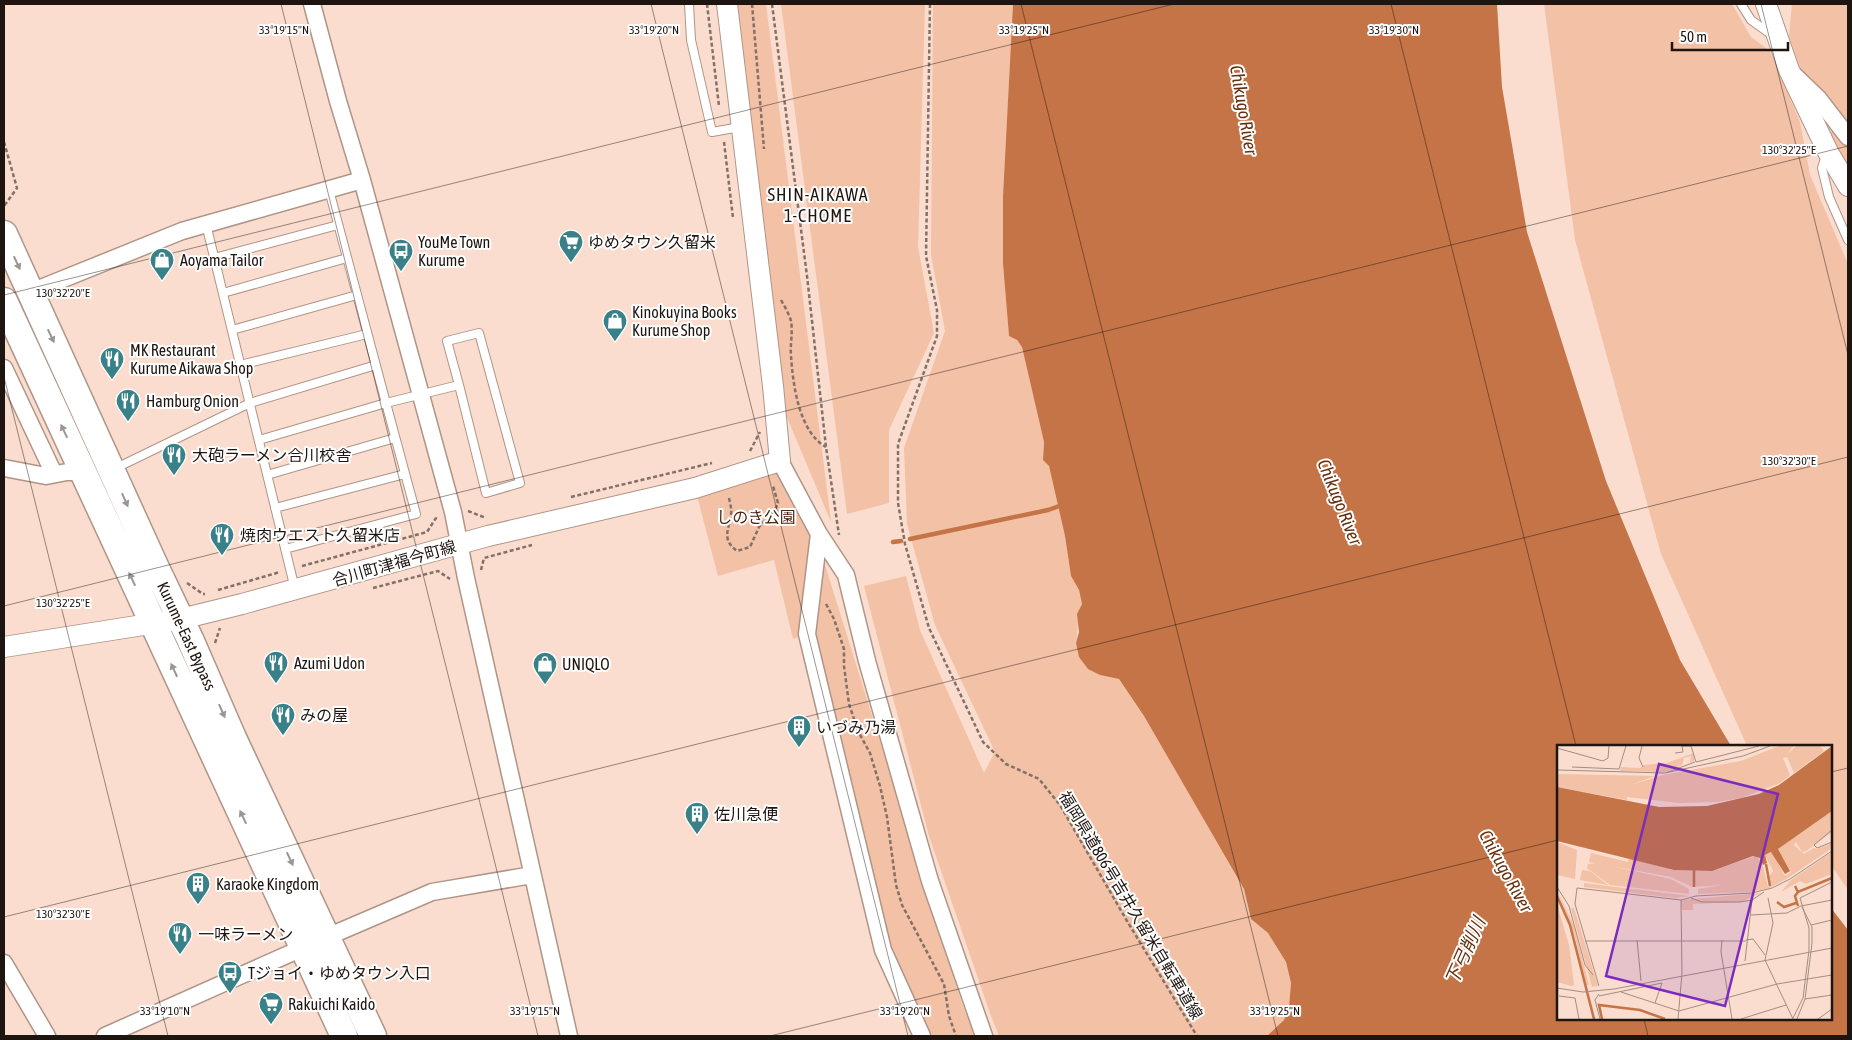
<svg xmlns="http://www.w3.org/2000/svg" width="1852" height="1040" viewBox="0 0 1852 1040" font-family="'Asap Condensed','Noto Sans JP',sans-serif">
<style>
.green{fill:#f3c1a6}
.water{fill:#c47446}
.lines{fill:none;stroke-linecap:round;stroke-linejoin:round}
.stream{stroke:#c47446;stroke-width:4.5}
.service-casing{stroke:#af9587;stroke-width:10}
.minor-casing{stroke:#af9587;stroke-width:19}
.tertiary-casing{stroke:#af9587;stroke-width:22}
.trunk-casing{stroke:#af9587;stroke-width:29}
.path{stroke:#837167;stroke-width:2.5;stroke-dasharray:4 2.5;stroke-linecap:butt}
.service{stroke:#fff;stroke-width:8}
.minor{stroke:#fff;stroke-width:16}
.tertiary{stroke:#fff;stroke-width:20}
.trunk{stroke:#fff;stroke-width:26}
.oneway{fill:#9a9693}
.ticks{fill:none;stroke:#1f1510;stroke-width:1;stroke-opacity:0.45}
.labels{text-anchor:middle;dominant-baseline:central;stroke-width:4;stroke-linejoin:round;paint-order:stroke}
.poi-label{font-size:16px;fill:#1f1510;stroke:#fff;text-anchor:start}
.park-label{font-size:16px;fill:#492714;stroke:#fff}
.street-label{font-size:16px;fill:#1f1510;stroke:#fff}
.water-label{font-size:18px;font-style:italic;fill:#673110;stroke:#fff}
.neighbourhood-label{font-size:18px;letter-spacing:1px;fill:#1f1510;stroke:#fff}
.inset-river{fill:none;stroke:#c47446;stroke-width:2.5}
.inset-road{fill:none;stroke:#a28d82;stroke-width:1}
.view{fill:#7b2cbf;fill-opacity:0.15;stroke:#7b2cbf;stroke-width:2.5}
.inset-edge{fill:none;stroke:#1f1510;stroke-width:2.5}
.ticks-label{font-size:12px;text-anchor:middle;fill:#1f1510;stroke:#fff;stroke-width:4;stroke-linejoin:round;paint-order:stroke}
</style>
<rect width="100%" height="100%" fill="#faddce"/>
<path class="green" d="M 736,4 L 766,4 L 831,522 L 786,415 Z
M 781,4 L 925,4 L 918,247 L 934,333 L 889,430 L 889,503 L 847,514 Z
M 933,4 L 1013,4 L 1003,196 L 1003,264 L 1009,336 L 1017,340 L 1022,347 L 1044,442 L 1043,460 L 1049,466 L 1065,536 L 1071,576 L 1079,590 L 1082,604 C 1076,617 1079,629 1076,643 L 1100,675 L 1119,679 L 1144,716 L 1244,889 L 1251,919 L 1268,933 L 1286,962 L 1291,984 L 1289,1007 L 1284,1020 L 1267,1036 L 999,1036 L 991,1016 L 929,836 L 864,586 L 906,576 L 920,630 L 984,773 L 995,752 L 935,625 L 907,524 L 904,448 L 945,331 L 931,254 Z
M 1544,4 L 1732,4 L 1751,37 L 1770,51 L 1800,122 L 1810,175 L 1848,264 L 1848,890 L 1831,865 L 1831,746 L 1747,746 L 1661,554 L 1575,240 Z
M 1792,4 L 1848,4 L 1848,128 L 1801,72 L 1789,36 Z
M 1837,128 L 1848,148 L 1848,168 L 1828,134 Z
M 780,461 L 819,534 L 807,634 L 793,639 L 774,560 L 718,576 L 695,488 Z
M 821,552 L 962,1004 L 975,1036 L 931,1036 L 889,955 L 813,631 Z"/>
<path class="water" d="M 1013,4 L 1497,4 L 1502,87 L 1527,232 L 1606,481 L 1680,660 L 1731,746 L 1558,746 L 1558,1019 L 1831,1019 L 1831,908 L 1848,930 L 1848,1036 L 1267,1036 L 1284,1020 L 1289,1007 L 1291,983 L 1286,962 L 1268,933 L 1251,919 L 1244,889 L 1144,716 L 1119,679 L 1100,675 L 1088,669 L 1079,657 L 1076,643 L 1079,632 L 1077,614 L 1082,604 L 1079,590 L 1071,576 L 1065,536 L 1049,466 L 1043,460 L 1044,442 L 1022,347 L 1017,340 L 1009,336 L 1003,264 L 1003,196 Z"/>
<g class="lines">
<path class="stream" d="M 910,539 L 1048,510 L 1062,505
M 893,542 L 901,541"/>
<defs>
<path id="service" d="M 689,4 L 691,40 L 712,132 L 740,127
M 1741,4 L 1751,20 L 1772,35
M 1826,155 L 1822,168 L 1829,197 L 1848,240
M 329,190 L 386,403 L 459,385 L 447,341 L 479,333 L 520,483 L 486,493 L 459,385
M 206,224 L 295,589
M 214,258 L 338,225
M 223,293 L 347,258
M 232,330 L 357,295
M 240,365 L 367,334
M 259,440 L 386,403 L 416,514 L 285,549
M 114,469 L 250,403 L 376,365
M 267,475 L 395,438
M 275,508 L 405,474"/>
<path id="minor" d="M 312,4 L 338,101 L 362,180 L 453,512 L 466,578 L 569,1036
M 1794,75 L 1818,98 L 1848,137
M 31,292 L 182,231 L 362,180
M 4,368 L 54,474
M 780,461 L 819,534 L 846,575 L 867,661 L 930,881 L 984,1036
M 4,468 L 46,476 L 67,472 L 82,472
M 819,534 L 807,634 L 883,950 L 922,1036
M 4,963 L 47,1036
M 105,1036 L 327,937 L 432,892 L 532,875"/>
<path id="tertiary" d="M 1766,4 L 1789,70 L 1828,152 L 1848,186
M 4,647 L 181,619 L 242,604 L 488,536 L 695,488 L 780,461 L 773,386 L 727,4"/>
<path id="trunk" d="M 4,234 L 155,566 L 190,639 L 233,738 L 373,1036
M 4,301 L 344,1036"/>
</defs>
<use href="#service" class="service-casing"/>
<use href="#minor" class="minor-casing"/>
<use href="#tertiary" class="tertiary-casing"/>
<use href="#trunk" class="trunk-casing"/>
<path class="path" d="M 707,4 L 719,106
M 752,4 L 764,149
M 772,4 L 807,276 L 826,447 L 839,535
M 930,4 L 926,256 L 937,310 L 937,336 L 898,444 L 898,503 L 905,544 L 929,628 L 983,742 L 1006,764 L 1039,779 L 1060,805 L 1127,921 L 1197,1036
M 4,142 L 17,188 L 4,206
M 724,142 L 733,218
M 781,300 C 785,307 789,314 791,321 C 793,333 790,344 791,356 C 793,385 799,432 826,447
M 750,451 L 760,432
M 571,497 L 712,463
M 729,498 C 730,504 732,509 731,514 C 729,530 721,539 737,551 L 750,547 L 759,527 L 775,510 L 778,503 L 773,486
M 468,511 L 486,518
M 302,566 L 427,532 L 436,518 L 436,515
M 481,570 L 484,558 L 532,545
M 187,583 L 203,594 L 205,594
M 373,588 L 438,571 L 450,579
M 218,590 L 280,572
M 826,604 L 834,619 L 844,649 L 844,666 L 849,704 L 858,731 L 870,753 L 880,786 L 887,817 L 896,885 L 902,905 L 944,984 L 949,1016 L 956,1036
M 215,643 L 220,628"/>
<use href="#service" class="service"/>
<use href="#minor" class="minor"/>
<use href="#tertiary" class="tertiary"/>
<use href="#trunk" class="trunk"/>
</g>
<defs><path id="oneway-solid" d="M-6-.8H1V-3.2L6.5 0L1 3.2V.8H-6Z" transform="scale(1.25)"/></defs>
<g class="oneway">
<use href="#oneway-solid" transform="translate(17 263) rotate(65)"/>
<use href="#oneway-solid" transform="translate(51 336) rotate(65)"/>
<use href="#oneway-solid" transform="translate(64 431) rotate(-115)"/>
<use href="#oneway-solid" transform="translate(125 500) rotate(66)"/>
<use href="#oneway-solid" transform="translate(132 579) rotate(-115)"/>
<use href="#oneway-solid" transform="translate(174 670) rotate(-115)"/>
<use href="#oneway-solid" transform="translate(222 711) rotate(66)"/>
<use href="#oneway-solid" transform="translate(243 817) rotate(-115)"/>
<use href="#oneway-solid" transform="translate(290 859) rotate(65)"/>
</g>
<path class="ticks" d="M 281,4 L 538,1036M 651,4 L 908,1036M 1021,4 L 1278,1036M 1391,4 L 1576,746M 1761,4 L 1848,355M 4,295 L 1174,4M 4,377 L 168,1036M 4,606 L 1848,146M 1831,772 L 1848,768M 4,917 L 1848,457M 1644,1019 L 1648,1036M 770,1036 L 1558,840"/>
<defs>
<symbol id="supermarket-pin" viewBox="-11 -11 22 30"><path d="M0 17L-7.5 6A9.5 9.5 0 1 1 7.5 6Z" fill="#398188" stroke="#fff"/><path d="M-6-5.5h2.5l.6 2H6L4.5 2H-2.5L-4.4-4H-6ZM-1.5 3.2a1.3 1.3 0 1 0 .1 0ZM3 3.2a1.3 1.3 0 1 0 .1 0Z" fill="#fff"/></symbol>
<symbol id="bus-pin" viewBox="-11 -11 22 30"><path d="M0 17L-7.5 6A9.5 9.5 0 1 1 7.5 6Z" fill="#398188" stroke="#fff"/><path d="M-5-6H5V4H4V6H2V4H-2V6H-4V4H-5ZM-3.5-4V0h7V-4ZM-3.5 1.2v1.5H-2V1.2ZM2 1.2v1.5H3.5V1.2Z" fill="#fff"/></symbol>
<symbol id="shop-pin" viewBox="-11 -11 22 30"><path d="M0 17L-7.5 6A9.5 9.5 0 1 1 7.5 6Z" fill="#398188" stroke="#fff"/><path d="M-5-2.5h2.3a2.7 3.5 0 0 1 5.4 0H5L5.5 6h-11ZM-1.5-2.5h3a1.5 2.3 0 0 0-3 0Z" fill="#fff"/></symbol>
<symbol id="restaurant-pin" viewBox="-11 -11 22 30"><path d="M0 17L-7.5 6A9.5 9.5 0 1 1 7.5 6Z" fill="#398188" stroke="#fff"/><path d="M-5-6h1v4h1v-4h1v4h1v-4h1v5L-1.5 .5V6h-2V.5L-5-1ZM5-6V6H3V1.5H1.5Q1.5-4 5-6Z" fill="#fff"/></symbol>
<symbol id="building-pin" viewBox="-11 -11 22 30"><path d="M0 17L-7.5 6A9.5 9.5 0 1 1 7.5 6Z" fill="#398188" stroke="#fff"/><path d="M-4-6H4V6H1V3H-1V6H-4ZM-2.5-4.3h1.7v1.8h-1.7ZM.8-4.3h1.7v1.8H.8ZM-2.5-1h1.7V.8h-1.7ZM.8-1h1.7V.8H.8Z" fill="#fff"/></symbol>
</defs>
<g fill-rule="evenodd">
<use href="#supermarket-pin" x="557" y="228" width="28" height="38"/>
<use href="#bus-pin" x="387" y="237" width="28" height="38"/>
<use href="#shop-pin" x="148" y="246" width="28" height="38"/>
<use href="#shop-pin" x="601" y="307" width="28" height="38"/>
<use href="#restaurant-pin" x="98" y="345" width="28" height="38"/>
<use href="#restaurant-pin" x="114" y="387" width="28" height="38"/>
<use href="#restaurant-pin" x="160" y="441" width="28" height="38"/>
<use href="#restaurant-pin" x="208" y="521" width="28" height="38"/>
<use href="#restaurant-pin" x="262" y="649" width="28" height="38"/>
<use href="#shop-pin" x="531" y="650" width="28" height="38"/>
<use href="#restaurant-pin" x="269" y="701" width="28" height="38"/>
<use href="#building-pin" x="785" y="713" width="28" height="38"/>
<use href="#building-pin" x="683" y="800" width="28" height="38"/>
<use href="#building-pin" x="184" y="870" width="28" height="38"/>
<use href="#restaurant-pin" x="166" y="920" width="28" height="38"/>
<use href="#bus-pin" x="216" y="959" width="28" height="38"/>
<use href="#supermarket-pin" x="257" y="990" width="28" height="38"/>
</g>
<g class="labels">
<g class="poi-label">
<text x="418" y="242">YouMe Town<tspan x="418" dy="18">Kurume</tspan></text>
<text x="588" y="242">ゆめタウン久留米</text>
<text x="180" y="260">Aoyama Tailor</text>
<text x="632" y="312">Kinokuyina Books<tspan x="632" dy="18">Kurume Shop</tspan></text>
<text x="130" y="350">MK Restaurant<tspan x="130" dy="18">Kurume Aikawa Shop</tspan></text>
<text x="146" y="401">Hamburg Onion</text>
<text x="192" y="455">大砲ラーメン合川校舎</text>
<text x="240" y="535">焼肉ウエスト久留米店</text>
<text x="294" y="663">Azumi Udon</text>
<text x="562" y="664">UNIQLO</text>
<text x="300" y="715">みの屋</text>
<text x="816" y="727">いづみ乃湯</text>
<text x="714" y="814">佐川急便</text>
<text x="216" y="884">Karaoke Kingdom</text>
<text x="198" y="934">一味ラーメン</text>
<text x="248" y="973">Tジョイ・ゆめタウン入口</text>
<text x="288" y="1004">Rakuichi Kaido</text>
</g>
<g class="park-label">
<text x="756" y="517">しのき公園</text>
</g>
<g class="street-label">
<text transform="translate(394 563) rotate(-16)">合川町津福今町線</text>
<text transform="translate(187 636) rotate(65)">Kurume-East Bypass</text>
<text transform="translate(1131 905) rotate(59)">福岡県道806号吉井久留米自転車道線</text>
</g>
<g class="water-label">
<text transform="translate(1244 110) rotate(80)">Chikugo River</text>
<text transform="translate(1340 502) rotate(68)">Chikugo River</text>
<text transform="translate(1506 871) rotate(61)">Chikugo River</text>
<text transform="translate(1465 951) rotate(-66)">下弓削川</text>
</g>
<g class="neighbourhood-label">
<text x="818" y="194">SHIN-AIKAWA<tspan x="818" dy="21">1-CHOME</tspan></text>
</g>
</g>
<g transform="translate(1557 745)">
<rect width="275" height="275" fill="#faddce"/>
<path d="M 222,1 L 236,1 L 231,9 L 239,1 L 263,1 L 267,6 L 237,28 L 230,12 L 226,13 L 233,30 L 223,38 L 184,53 L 160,57 L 122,58 L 70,52 L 70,55 L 0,42 L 0,29 L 98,31 L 74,40 L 106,30 L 184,16 ZM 137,8 L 137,16 L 133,18 L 134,11 L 127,13 L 125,20 L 109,27 L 63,26 L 64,22 L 83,23 L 87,20 L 110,18 ZM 275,66 L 275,87 L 249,106 L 245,107 L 239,97 L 237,100 L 247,109 L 257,103 L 260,104 L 275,98 L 275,103 L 231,133 L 212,143 L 194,147 L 141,149 L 141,144 L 166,140 L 135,142 L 114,132 L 32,117 L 34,108 L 71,117 L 72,113 L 116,125 L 154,126 L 199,111 L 205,118 L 211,142 L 214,140 L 211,133 L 216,126 L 208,110 L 215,107 L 228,131 L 234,127 L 221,104 ZM 0,97 L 20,105 L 18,134 L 0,130 ZM 275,107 L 275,129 L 249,139 L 243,136 L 224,147 L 234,135 ZM 40,118 L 114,134 L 132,144 L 132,149 L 53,140 L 30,123 L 31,119 ZM 25,125 L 33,126 L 51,140 L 23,135 ZM 27,138 L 133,151 L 119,153 L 27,142 ZM 0,145 L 17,181 L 32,240 L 29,240 L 18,192 ZM 204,148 L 184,157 L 136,159 L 136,165 L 125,165 L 124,155 ZM 0,159 L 12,200 L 17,240 L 15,241 L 0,237 ZM 14,163 L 17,163 L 41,241 L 35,242 Z" fill="#f3c1a6"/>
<path d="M 275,1 L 275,66 L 221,104 L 233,126 L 228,129 L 214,107 L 208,110 L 210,118 L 206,120 L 203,113 L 196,111 L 155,126 L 117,125 L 0,96 L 0,42 L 102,62 L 150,61 L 202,49 L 222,40 Z" fill="#c47446"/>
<path class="inset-river" d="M 209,119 L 213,141M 238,141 L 241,147 L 275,133M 137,142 L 137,123M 241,147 L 238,151 L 241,161M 0,151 L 13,180 L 37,274M 220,157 L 227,162 L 239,158M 45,274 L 42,260 L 83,265 L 108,274"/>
<path class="inset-road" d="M 85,1 L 82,13 L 86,22M 134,1 L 139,17 L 202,1M 0,3 L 46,16 L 51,13 L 52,1M 118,8 L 126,7 L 125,1 L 134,1M 15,22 L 62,24M 62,24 L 69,1M 0,25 L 108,28 L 186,11 L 213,1M 111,27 L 138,17M 275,85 L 257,100 L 260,103 L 275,97M 0,142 L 12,161 L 28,220 L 36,230M 134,153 L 145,157 L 183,157 L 195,155 L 207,147M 211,153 L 216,178 L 208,215 L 236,274M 194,170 L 230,168 L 244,161 L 275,155M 254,180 L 275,175M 80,195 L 84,236M 165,195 L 164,207 L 175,274M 189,195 L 196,194 L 208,210M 28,196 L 189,196M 188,216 L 195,155M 42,241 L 18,159 L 20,143 L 124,155 L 139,151 L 195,148 L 215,143 L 233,134 L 275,106M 0,243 L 26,247 L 57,244 L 275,203M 64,247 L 122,266 L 220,239 L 275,230M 42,249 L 38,255 L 43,274M 2,251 L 18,253 L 22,274M 42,251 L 105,238M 248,254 L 275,250M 98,258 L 105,238M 236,273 L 246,253 L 252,205 L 252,183 L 243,153 L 275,137M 121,274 L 125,228 L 124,155M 184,274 L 229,260M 240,274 L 248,254 L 255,198 L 255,182 L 245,162M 261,274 L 275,264"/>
<path class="view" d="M 102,19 L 221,49 L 168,261 L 49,231 Z"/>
<rect width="275" height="275" class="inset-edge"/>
</g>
<g class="ticks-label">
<text x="284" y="34">33°19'15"N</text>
<text x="654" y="34">33°19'20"N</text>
<text x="1024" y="34">33°19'25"N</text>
<text x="1394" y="34">33°19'30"N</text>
<text x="1789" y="154">130°32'25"E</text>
<text x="63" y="297">130°32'20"E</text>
<text x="1789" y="465">130°32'30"E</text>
<text x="63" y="607">130°32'25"E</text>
<text x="63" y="918">130°32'30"E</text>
<text x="165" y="1015">33°19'10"N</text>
<text x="535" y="1015">33°19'15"N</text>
<text x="905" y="1015">33°19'20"N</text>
<text x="1275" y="1015">33°19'25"N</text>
</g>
<rect width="1852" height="1040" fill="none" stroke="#1f1510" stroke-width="10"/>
<path d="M1672 42v8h116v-8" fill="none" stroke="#1f1510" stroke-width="2.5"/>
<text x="1680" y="42" font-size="15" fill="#1f1510" stroke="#ffffff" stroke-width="4" paint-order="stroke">50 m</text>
</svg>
